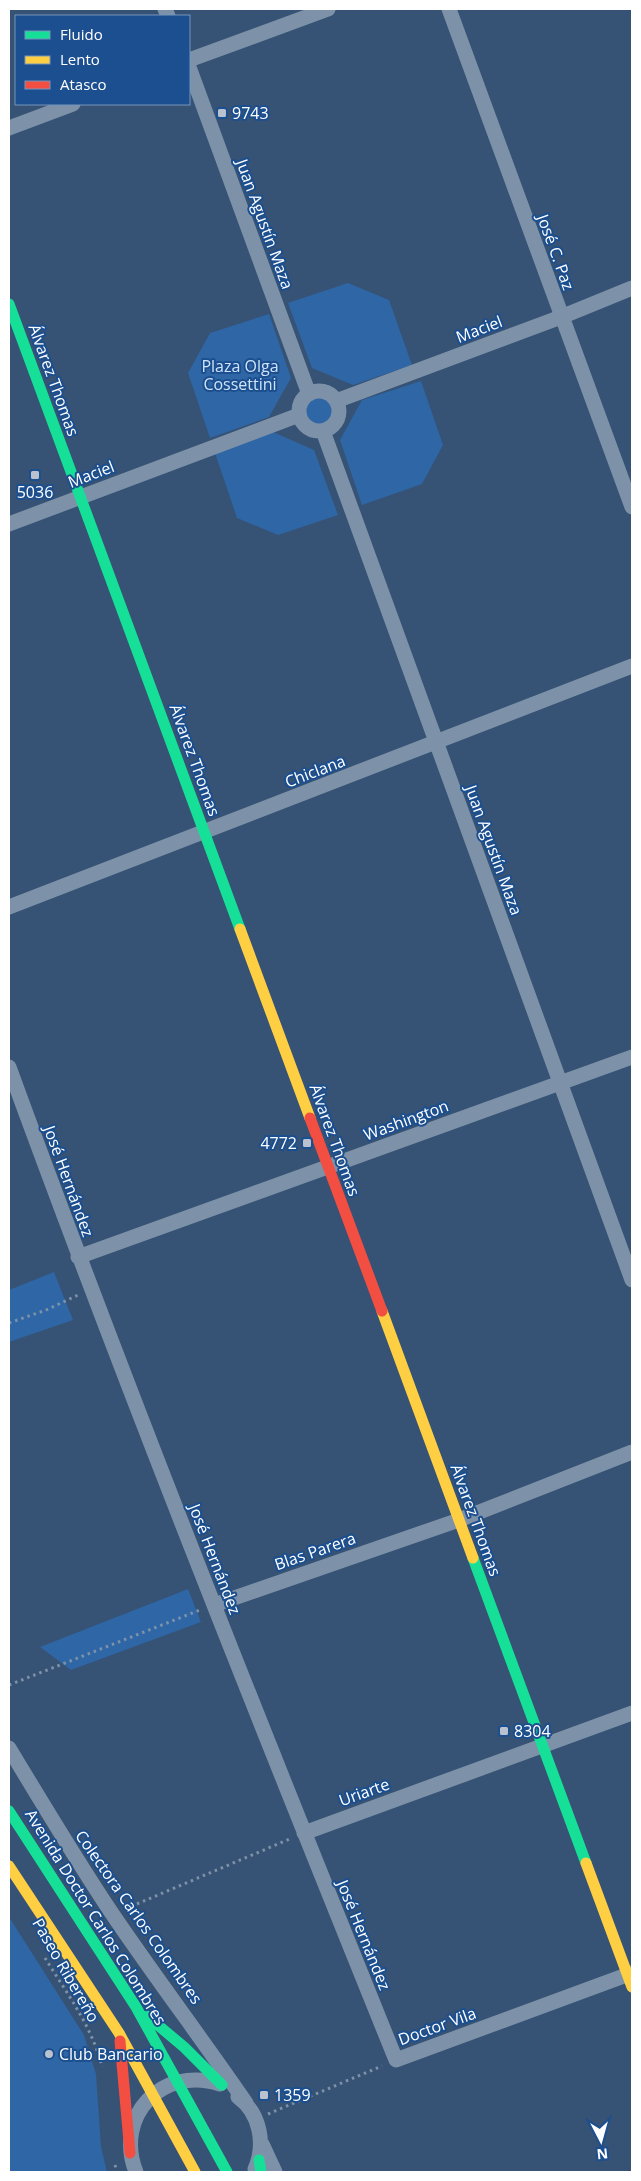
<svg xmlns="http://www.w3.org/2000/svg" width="641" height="2181" viewBox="0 0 641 2181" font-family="'Open Sans',sans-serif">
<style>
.green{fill:#2f66a5}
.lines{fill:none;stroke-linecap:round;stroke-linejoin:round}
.path{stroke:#7d92a8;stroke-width:3;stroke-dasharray:2.5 4;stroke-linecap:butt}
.street{stroke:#7d92a8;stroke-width:15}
.fast{stroke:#16e098;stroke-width:11}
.slow{stroke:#ffcf43;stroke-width:11}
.jam{stroke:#f24e42;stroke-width:11}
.poi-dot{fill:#b9c2ce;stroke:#1b4f8f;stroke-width:2}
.labels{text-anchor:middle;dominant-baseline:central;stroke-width:4;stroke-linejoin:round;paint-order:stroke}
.poi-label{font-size:16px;fill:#fff;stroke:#1b4f8f;text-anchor:start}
.street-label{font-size:16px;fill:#fff;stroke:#1b4f8f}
.park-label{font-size:16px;fill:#cfe3fa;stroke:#1b4f8f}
</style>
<rect width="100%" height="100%" fill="#365274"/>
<path class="green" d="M 348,283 L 389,300 L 412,365 L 353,385 L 312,368 L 288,303 Z
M 269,314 L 291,378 L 269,417 L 210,438 L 188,373 L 210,333 Z
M 421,381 L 443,445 L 422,484 L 362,505 L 340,440 L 362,400 Z
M306 411a13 13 0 1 1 26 0a13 13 0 1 1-26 0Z
M 273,432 L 314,450 L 338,515 L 278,535 L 237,518 L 215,453 Z
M 54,1272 L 73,1320 L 9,1342 L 9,1290 Z
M 188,1589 L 201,1622 L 71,1670 L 40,1647 Z
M 9,1917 L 84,2035 L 96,2074 L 101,2147 L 107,2172 L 9,2172 Z"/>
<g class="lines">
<path class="path" d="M 9,1323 L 46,1310 L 78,1295
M 9,1685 L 200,1610
M 125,1909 L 292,1838
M 45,1958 C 66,1992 93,2028 102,2067
M 268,2114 L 382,2066
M 115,2165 L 117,2172"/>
<path class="street" d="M 165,9 L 168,16
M 449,9 L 632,507
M 189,60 L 328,9
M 189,67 L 309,394
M 9,128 L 73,104
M299 411a20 20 0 1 1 40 0a20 20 0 1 1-40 0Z
M 336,401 L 561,317 L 632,288
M 323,431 C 427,714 527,998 632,1280
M 9,524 L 299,415
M 9,907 L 632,666
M 9,1067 C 131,1401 263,1731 396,2060 L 632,1973
M 78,1257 L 632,1057
M 214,1605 L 459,1520 L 632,1452
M 9,1748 C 42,1803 75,1858 111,1912 C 155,1977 202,2039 246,2103
M 304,1833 L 632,1713
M 238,2097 C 260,2113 266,2144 255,2169
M 262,2144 L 275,2172
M 136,2172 C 114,2116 162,2065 220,2084"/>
<path class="fast" d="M 9,304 L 240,929
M 473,1558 L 586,1863
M 9,1811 L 136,2007 L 227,2172
M 147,2016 L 184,2047 L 222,2085
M 259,2160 L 261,2172"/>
<path class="slow" d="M 240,929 L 310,1118
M 382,1311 L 473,1558
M 586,1863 L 632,1987
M 9,1866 L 119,2033 L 195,2172"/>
<path class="jam" d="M 310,1118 L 382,1311
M 120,2041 L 130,2153"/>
</g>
<g class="poi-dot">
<rect x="217" y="108" width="10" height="10" rx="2.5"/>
<rect x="30" y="470" width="10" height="10" rx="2.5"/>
<rect x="302" y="1138" width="10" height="10" rx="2.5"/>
<rect x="499" y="1726" width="10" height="10" rx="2.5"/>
<circle cx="49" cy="2054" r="5"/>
<rect x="259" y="2090" width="10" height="10" rx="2.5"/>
</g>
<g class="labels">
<g class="poi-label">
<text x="232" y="113">9743</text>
<text x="35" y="492" text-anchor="middle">5036</text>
<text x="297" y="1143" text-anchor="end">4772</text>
<text x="514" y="1731">8304</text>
<text x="59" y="2054">Club Bancario</text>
<text x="274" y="2095">1359</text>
</g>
<g class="street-label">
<text transform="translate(265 224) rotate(70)">Juan Agustín Maza</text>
<text transform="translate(556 252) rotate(70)">José C. Paz</text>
<text transform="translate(479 329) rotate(-21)">Maciel</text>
<text transform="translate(54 380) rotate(70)">Álvarez Thomas</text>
<text transform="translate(91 474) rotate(-21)">Maciel</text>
<text transform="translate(195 760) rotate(70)">Álvarez Thomas</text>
<text transform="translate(315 771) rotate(-21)">Chiclana</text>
<text transform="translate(494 850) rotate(70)">Juan Agustín Maza</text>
<text transform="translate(406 1120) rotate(-20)">Washington</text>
<text transform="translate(335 1140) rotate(70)">Álvarez Thomas</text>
<text transform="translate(69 1181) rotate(70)">José Hernández</text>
<text transform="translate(476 1520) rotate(70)">Álvarez Thomas</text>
<text transform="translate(315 1551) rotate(-19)">Blas Parera</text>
<text transform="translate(215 1559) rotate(69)">José Hernández</text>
<text transform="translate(364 1792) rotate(-20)">Uriarte</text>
<text transform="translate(96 1917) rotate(58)">Avenida Doctor Carlos Colombres</text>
<text transform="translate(139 1917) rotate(55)">Colectora Carlos Colombres</text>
<text transform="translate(364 1935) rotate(68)">José Hernández</text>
<text transform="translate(66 1970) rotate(60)">Paseo Ribereño</text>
<text transform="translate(437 2026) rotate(-20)">Doctor Vila</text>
</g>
<g class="park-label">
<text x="240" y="366">Plaza Olga<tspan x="240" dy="18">Cossettini</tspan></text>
</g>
</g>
<rect width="641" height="2181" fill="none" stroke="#ffffff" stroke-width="20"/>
<rect x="15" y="15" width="175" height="90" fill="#1b4f8f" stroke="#7695bc"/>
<rect x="25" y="31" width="25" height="8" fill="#16e098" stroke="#7695bc"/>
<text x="60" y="40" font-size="15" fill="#ffffff">Fluido</text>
<rect x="25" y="56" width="25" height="8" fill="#ffcf43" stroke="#7695bc"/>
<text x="60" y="65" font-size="15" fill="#ffffff">Lento</text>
<rect x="25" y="81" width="25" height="8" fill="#f24e42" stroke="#7695bc"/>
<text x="60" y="90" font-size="15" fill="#ffffff">Atasco</text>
<g transform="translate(601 2141) rotate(174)" stroke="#1b4f8f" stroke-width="4" paint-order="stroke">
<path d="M0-4L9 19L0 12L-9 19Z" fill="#ffffff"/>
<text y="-8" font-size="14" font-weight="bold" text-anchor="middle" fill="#ffffff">N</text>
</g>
</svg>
